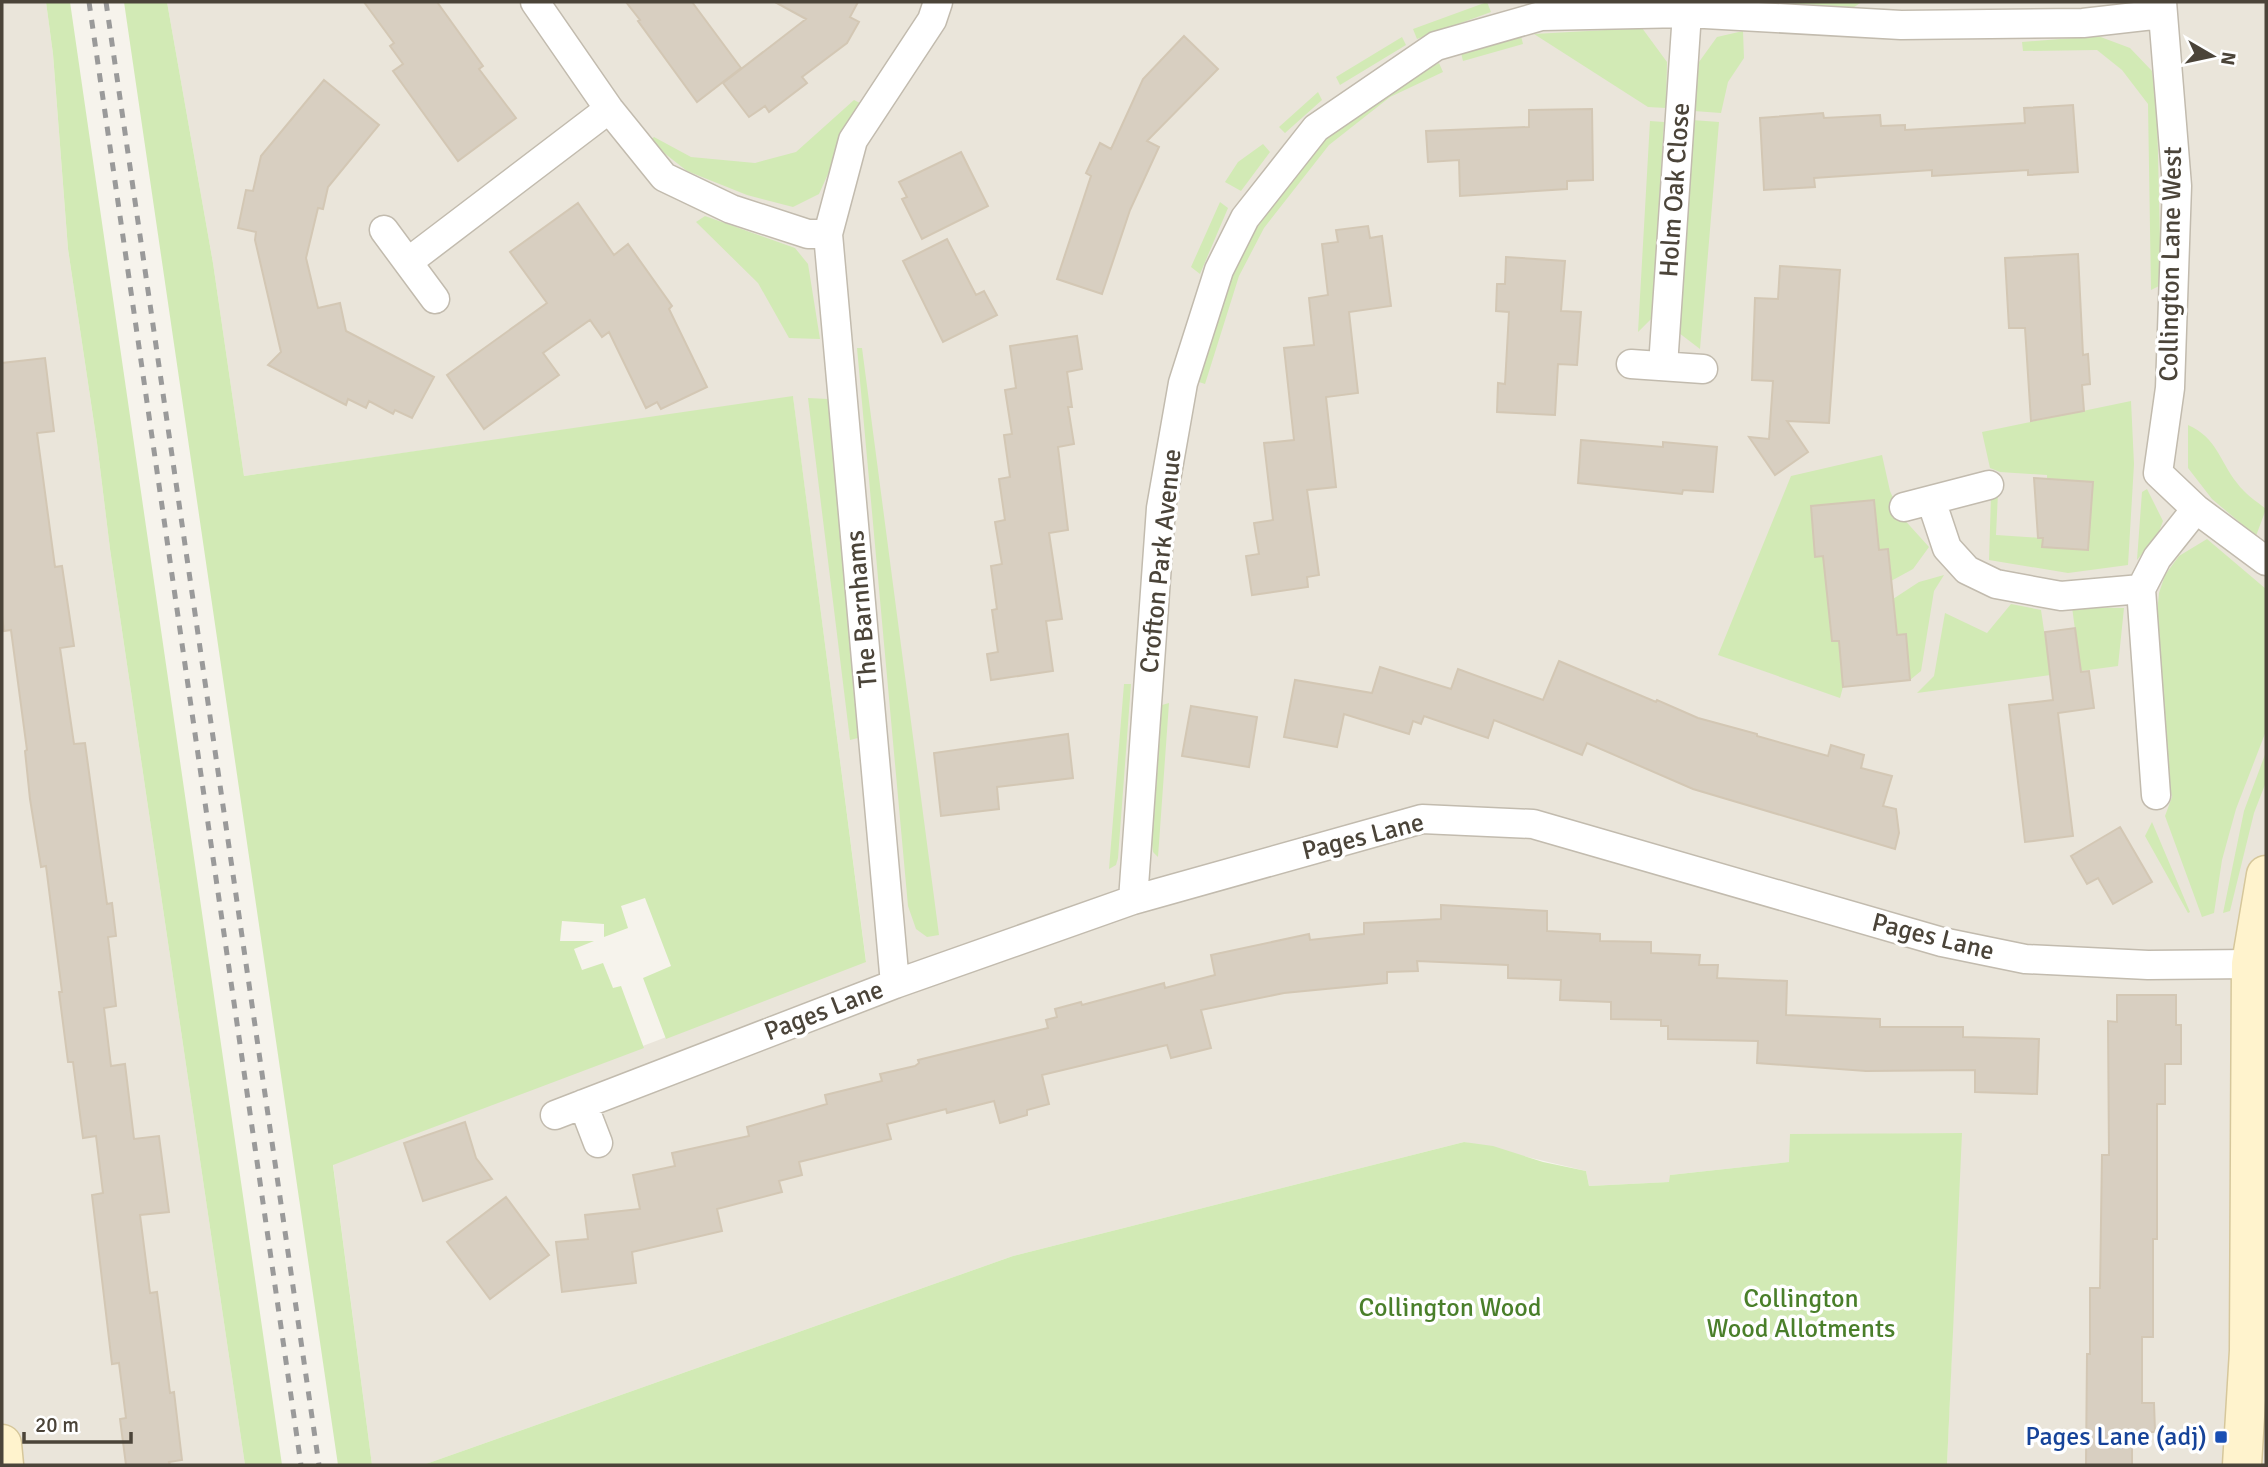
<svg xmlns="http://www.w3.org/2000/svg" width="2268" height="1467" viewBox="0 0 2268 1467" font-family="Signika,sans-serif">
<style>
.residential{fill:#eae5da}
.green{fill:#d2eab5}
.building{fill:#d8cfc1;stroke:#d3c7b4;stroke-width:2}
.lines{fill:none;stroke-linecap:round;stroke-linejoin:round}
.street-casing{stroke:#c2bbae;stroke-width:31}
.secondary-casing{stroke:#d6c79b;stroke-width:41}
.street{stroke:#fff;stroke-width:28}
.secondary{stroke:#fff3cd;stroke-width:38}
.rail{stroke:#9a9a9a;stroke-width:5;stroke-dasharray:9 9;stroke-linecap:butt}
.transit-dot{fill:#1a4fb4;stroke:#fff;stroke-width:2.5}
.labels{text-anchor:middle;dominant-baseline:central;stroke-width:7;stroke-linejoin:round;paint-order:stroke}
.street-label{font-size:26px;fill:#4b4439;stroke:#fff}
.park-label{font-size:26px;fill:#4a7f2a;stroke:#fff}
.transit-label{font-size:26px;fill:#164399;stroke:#fff;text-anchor:end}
</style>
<rect width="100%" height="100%" fill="#f6f3ec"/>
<path class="residential" d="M 2,2 L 46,2 L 53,54 L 68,249 L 97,443 L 110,549 L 245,1465 L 2,1465 Z
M 167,2 L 2266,2 L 2266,1465 L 1947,1465 L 1961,1133 L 1790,1135 L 1790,1162 L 1670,1175 L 1670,1182 L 1589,1186 L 1586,1171 L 1464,1142 L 1013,1256 L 423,1465 L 372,1465 L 333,1164 L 866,961 L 793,397 L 244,476 L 213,263 Z"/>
<path class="green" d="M 46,2 L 70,2 L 282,1465 L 245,1465 L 110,549 L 97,443 L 68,249 L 53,54 Z
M 124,2 L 167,2 L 213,263 L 244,476 L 793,396 L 866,962 L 666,1039 L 643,978 L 671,966 L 645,898 L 621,906 L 628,928 L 604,937 L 604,924 L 562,921 L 560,941 L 594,941 L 574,949 L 582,970 L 603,963 L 613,988 L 621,986 L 644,1048 L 333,1165 L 372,1465 L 338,1465 Z
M 1487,2 L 1491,12 L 1417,39 L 1413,29 Z
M 1762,2 L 1862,2 L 1854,7 Z
M 1642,28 L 1667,62 L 1666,108 L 1648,107 L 1534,34 Z
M 1743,31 L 1744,58 L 1728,82 L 1721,113 L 1694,111 L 1699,62 L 1717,37 Z
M 1521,36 L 1523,44 L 1463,61 L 1461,53 Z
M 2098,36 L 2130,48 L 2152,71 L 2157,111 L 2161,285 L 2151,290 L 2148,104 L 2122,70 L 2097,50 L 2023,51 L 2022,42 Z
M 1402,37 L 1406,45 L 1340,85 L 1336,77 Z
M 1439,63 L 1443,72 L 1390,97 L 1329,145 L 1264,228 L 1239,276 L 1205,384 L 1196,381 L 1232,274 L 1257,222 L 1325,138 L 1388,90 Z
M 1318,92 L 1322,100 L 1285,133 L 1279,127 Z
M 854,100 L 860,103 L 819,194 L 793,207 L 747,195 L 687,171 L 649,141 L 654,137 L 691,157 L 755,163 L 796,152 Z
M 1692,120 L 1719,122 L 1700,349 L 1679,333 Z
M 1650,121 L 1664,122 L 1652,318 L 1638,332 Z
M 1263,144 L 1270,152 L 1241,191 L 1225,182 L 1238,162 Z
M 1220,202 L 1228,208 L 1200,274 L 1191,267 Z
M 705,216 L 795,248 L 808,264 L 820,339 L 789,338 L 758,283 L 696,222 Z
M 857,348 L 862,348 L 939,935 L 927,937 L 916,929 L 908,906 Z
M 808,398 L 828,399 L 858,738 L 850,740 Z
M 2131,401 L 2134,464 L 2128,565 L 2068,573 L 1989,560 L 1991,496 L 1998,493 L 1996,535 L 2043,538 L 2043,547 L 2088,550 L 2093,482 L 2047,479 L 2047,475 L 2000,472 L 1990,468 L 1982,432 Z
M 2188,425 C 2217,438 2219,460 2237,483 C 2245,494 2256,501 2266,509 L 2256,536 L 2212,499 L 2188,468 Z
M 1882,455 L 1890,491 L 1901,516 L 1929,547 L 1913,569 L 1891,581 L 1879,550 L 1874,500 L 1811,506 L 1815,556 L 1823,556 L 1832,641 L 1839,641 L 1843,687 L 1840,698 L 1718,655 L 1791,476 Z
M 2147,489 L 2163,521 L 2158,534 L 2137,560 L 2142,492 Z
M 2207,539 L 2266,589 L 2266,731 L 2236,809 L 2222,860 L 2214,913 L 2202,917 L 2165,816 L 2172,797 L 2161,741 L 2156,624 L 2159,593 L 2165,575 L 2179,556 Z
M 1944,575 L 1934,591 L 1921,671 L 1910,680 L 1906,634 L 1896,635 L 1893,599 L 1919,582 Z
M 2011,604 L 2041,610 L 2049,664 L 2079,660 L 2072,607 L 2124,608 L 2118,666 L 1917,693 L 1934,676 L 1945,613 L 1987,633 Z
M 1124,684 L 1131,684 L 1118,858 L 1116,865 L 1109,869 Z
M 1169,703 L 1158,857 L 1153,852 L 1152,843 L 1162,705 Z
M 2266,752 L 2266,782 L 2254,813 L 2230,911 L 2223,913 L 2244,811 Z
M 2152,822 L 2190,912 L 2188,913 L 2145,836 Z
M 1962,1133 L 1947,1465 L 423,1465 L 1013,1256 L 1464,1142 L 1493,1146 L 1543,1162 L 1586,1171 L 1589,1186 L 1669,1182 L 1670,1175 L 1789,1162 L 1790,1134 Z"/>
<path class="building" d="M 364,2 L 437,2 L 483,66 L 479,69 L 516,118 L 458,161 L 393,71 L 403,64 L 390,46 L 394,43 Z
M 626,2 L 692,2 L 741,68 L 697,102 L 638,21 L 640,20 Z
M 775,2 L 858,2 L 850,17 L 859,22 L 847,43 L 802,77 L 807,83 L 769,112 L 765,106 L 749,117 L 723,83 L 806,19 Z
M 1184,36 L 1218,69 L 1147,141 L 1159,147 L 1130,210 L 1102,294 L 1057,279 L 1091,176 L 1086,173 L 1100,143 L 1111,149 L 1143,79 Z
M 324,80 L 379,125 L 328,187 L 323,209 L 318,208 L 306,258 L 318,308 L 340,303 L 346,331 L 434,377 L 412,418 L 395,410 L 393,414 L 369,401 L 366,408 L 348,399 L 346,405 L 268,365 L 281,352 L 255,240 L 256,232 L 238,228 L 246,190 L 253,191 L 261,156 Z
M 2073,105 L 2078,172 L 2028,175 L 2028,170 L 1932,176 L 1932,170 L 1814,178 L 1815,187 L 1764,190 L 1760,118 L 1823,113 L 1824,118 L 1880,115 L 1881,126 L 1905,125 L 1905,130 L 2025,123 L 2024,108 Z
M 1592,109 L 1593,180 L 1567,181 L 1567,189 L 1460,196 L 1459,160 L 1428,162 L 1426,131 L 1529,127 L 1529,110 Z
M 961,152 L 988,206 L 922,239 L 902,199 L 907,197 L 899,182 Z
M 578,203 L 614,255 L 628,244 L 672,306 L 669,309 L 707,387 L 661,409 L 657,402 L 646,408 L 609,332 L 602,337 L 590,320 L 543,353 L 559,375 L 484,429 L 447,375 L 547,303 L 510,252 Z
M 1368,226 L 1370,238 L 1382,236 L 1391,306 L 1349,312 L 1358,393 L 1326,397 L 1336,487 L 1307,490 L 1319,575 L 1307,577 L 1308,587 L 1252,595 L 1246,556 L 1259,554 L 1254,523 L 1273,520 L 1264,443 L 1294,440 L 1284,348 L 1314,345 L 1309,298 L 1328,295 L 1322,244 L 1338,242 L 1336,230 Z
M 947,239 L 976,295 L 984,291 L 997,315 L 943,342 L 903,261 Z
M 2078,254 L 2083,355 L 2088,354 L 2090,384 L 2082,385 L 2084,411 L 2031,421 L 2025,328 L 2009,328 L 2005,258 Z
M 1506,257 L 1565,261 L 1561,311 L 1581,312 L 1577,365 L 1558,364 L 1555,415 L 1497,412 L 1498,383 L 1505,384 L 1509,312 L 1496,311 L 1497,284 L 1505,284 Z
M 1780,266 L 1840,270 L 1829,423 L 1787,421 L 1808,452 L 1775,475 L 1749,437 L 1769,439 L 1773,381 L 1752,380 L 1755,298 L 1778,299 Z
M 1077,336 L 1082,369 L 1067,372 L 1072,407 L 1068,407 L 1074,444 L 1058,447 L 1068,530 L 1049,533 L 1062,619 L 1046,621 L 1053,671 L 991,680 L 987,654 L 998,652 L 992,610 L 997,609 L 991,566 L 1002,564 L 995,522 L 1005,520 L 999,479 L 1010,477 L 1004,435 L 1012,434 L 1005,390 L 1016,388 L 1010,346 Z
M 45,358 L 54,431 L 37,433 L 55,567 L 62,566 L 74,646 L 60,648 L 74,744 L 85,743 L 107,904 L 112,903 L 116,936 L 108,937 L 116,1006 L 104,1008 L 111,1066 L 125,1064 L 134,1139 L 159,1136 L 169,1212 L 140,1215 L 150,1293 L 157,1292 L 170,1393 L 174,1392 L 182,1460 L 169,1462 L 170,1465 L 126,1465 L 120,1419 L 126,1418 L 119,1363 L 112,1364 L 92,1195 L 103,1193 L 96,1136 L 83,1138 L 73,1062 L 68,1062 L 59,992 L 62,992 L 46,866 L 41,867 L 30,799 L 25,751 L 27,750 L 11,630 L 4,631 L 2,616 L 2,363 Z
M 1581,440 L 1663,447 L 1663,442 L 1717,447 L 1713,492 L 1683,490 L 1682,494 L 1578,483 Z
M 2034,478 L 2093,482 L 2088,550 L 2042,547 L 2043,538 L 2038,538 Z
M 1874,500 L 1879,550 L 1888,549 L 1897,635 L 1906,634 L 1910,680 L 1843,687 L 1839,641 L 1832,641 L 1823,556 L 1815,557 L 1811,506 Z
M 2075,628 L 2081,672 L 2089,671 L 2094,708 L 2058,713 L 2073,836 L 2025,842 L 2009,705 L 2053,700 L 2045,632 Z
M 1559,661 L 1656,702 L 1657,700 L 1698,718 L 1757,734 L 1757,736 L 1828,756 L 1831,745 L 1864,755 L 1861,768 L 1892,776 L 1883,806 L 1896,809 L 1899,833 L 1895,849 L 1693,789 L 1587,743 L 1582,755 L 1494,720 L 1488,738 L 1424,716 L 1421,724 L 1413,721 L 1409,734 L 1344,714 L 1337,747 L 1284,737 L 1295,680 L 1372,693 L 1380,667 L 1451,689 L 1458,669 L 1543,700 Z
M 1191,706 L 1257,717 L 1249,767 L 1182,756 Z
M 1068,734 L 1073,778 L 997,787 L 999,809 L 941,816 L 934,753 Z
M 2120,827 L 2152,882 L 2113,904 L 2098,878 L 2087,884 L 2071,856 Z
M 1441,905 L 1547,911 L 1547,931 L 1600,934 L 1600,941 L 1651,942 L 1651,953 L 1700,955 L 1699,965 L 1718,965 L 1717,978 L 1787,981 L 1786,1015 L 1880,1019 L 1880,1027 L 1963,1027 L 1963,1037 L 2039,1039 L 2037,1094 L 1975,1092 L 1975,1070 L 1866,1071 L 1757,1063 L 1758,1041 L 1668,1039 L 1668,1026 L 1661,1026 L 1661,1020 L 1611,1019 L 1611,1002 L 1560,1000 L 1561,980 L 1508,978 L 1508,965 L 1417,961 L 1418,971 L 1387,972 L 1387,983 L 1284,993 L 1201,1010 L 1211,1048 L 1171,1058 L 1167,1045 L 1042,1075 L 1049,1104 L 1027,1110 L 1027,1115 L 1000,1123 L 994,1101 L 947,1113 L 946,1109 L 887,1124 L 891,1139 L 799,1162 L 802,1175 L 779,1181 L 782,1192 L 717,1209 L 722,1231 L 632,1252 L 636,1283 L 562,1292 L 556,1242 L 588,1239 L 585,1215 L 640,1209 L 633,1175 L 675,1166 L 672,1153 L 749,1136 L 747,1127 L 827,1104 L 825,1095 L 882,1081 L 880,1074 L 915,1066 L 919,1063 L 918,1060 L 1048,1028 L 1046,1020 L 1057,1017 L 1055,1009 L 1081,1002 L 1082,1005 L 1164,983 L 1165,988 L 1215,975 L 1211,955 L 1309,934 L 1310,940 L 1364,934 L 1364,923 L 1441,919 Z
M 2117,995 L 2176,995 L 2176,1025 L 2181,1025 L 2181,1064 L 2165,1064 L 2165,1104 L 2157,1104 L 2157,1239 L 2153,1239 L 2153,1337 L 2142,1337 L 2142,1403 L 2154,1403 L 2155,1432 L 2132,1432 L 2132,1465 L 2086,1465 L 2087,1354 L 2090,1354 L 2090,1288 L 2100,1288 L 2102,1155 L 2109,1155 L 2108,1021 L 2117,1022 Z
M 465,1122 L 476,1158 L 492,1179 L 423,1201 L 404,1143 Z
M 506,1197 L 549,1255 L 490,1299 L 447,1242 Z"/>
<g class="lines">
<defs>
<path id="street" d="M 535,2 L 609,109 L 664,177 L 731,209 L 808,234 L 828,234
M 2162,2 L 2177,186 L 2170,388 L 2158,473 L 2196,509 L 2266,561
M 384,230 L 435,299
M 408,262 L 609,109
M 1631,364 L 1703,369
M 1663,366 L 1687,13
M 1931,500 L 1947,548 L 1967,570 L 1996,584 L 2061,596 L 2141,589
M 1904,507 L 1989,485
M 2156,795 L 2141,589 L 2157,558 L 2196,509
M 1133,900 L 1161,508 L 1183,383 L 1219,270 L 1245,218 L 1316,128 L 1436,46 L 1541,16 L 1687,13 L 1901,25 L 2083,23 L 2162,14
M 895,984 L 828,234 L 853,140 L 932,20 L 938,2
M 583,1104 L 598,1143
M 555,1115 L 895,984 L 1133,900 L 1422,819 L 1533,824 L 1942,942 L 2025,959 L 2148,965 L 2251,964"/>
<path id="secondary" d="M 2,1444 L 4,1465
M 2242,1465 L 2249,1351 L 2251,964 L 2266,875"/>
</defs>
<use href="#street" class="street-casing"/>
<use href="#secondary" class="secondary-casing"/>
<use href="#street" class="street"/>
<use href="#secondary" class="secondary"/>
<path class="rail" d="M 89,2 L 301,1465
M 106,2 L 319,1465"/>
</g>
<rect class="transit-dot" x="2214" y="1430" width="14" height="14" rx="3.5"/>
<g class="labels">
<g class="street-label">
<text transform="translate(1675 190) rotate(-86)">Holm Oak Close</text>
<text transform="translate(2171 264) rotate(-89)">Collington Lane West</text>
<text transform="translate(1161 561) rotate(-84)">Crofton Park Avenue</text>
<text transform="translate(862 609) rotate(-95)">The Barnhams</text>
<text transform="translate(1363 837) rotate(-14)">Pages Lane</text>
<text transform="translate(1933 937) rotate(14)">Pages Lane</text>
<text transform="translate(824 1011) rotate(-21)">Pages Lane</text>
</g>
<g class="park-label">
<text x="1801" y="1299">Collington<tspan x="1801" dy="30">Wood Allotments</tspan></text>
<text x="1450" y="1308">Collington Wood</text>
</g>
<g class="transit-label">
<text x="2207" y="1437">Pages Lane (adj)</text>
</g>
</g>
<rect width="2268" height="1467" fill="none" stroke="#4b4439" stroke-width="7"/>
<g transform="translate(2212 56) rotate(99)" stroke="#ffffff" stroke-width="5" paint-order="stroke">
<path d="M0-5L12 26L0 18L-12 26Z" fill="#4b4439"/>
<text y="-10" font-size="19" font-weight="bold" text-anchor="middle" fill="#4b4439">N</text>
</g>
<path d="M24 1432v10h107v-10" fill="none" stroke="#4b4439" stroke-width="3.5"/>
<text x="35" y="1432" font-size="21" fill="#4b4439" stroke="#ffffff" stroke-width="5" paint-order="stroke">20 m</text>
</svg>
